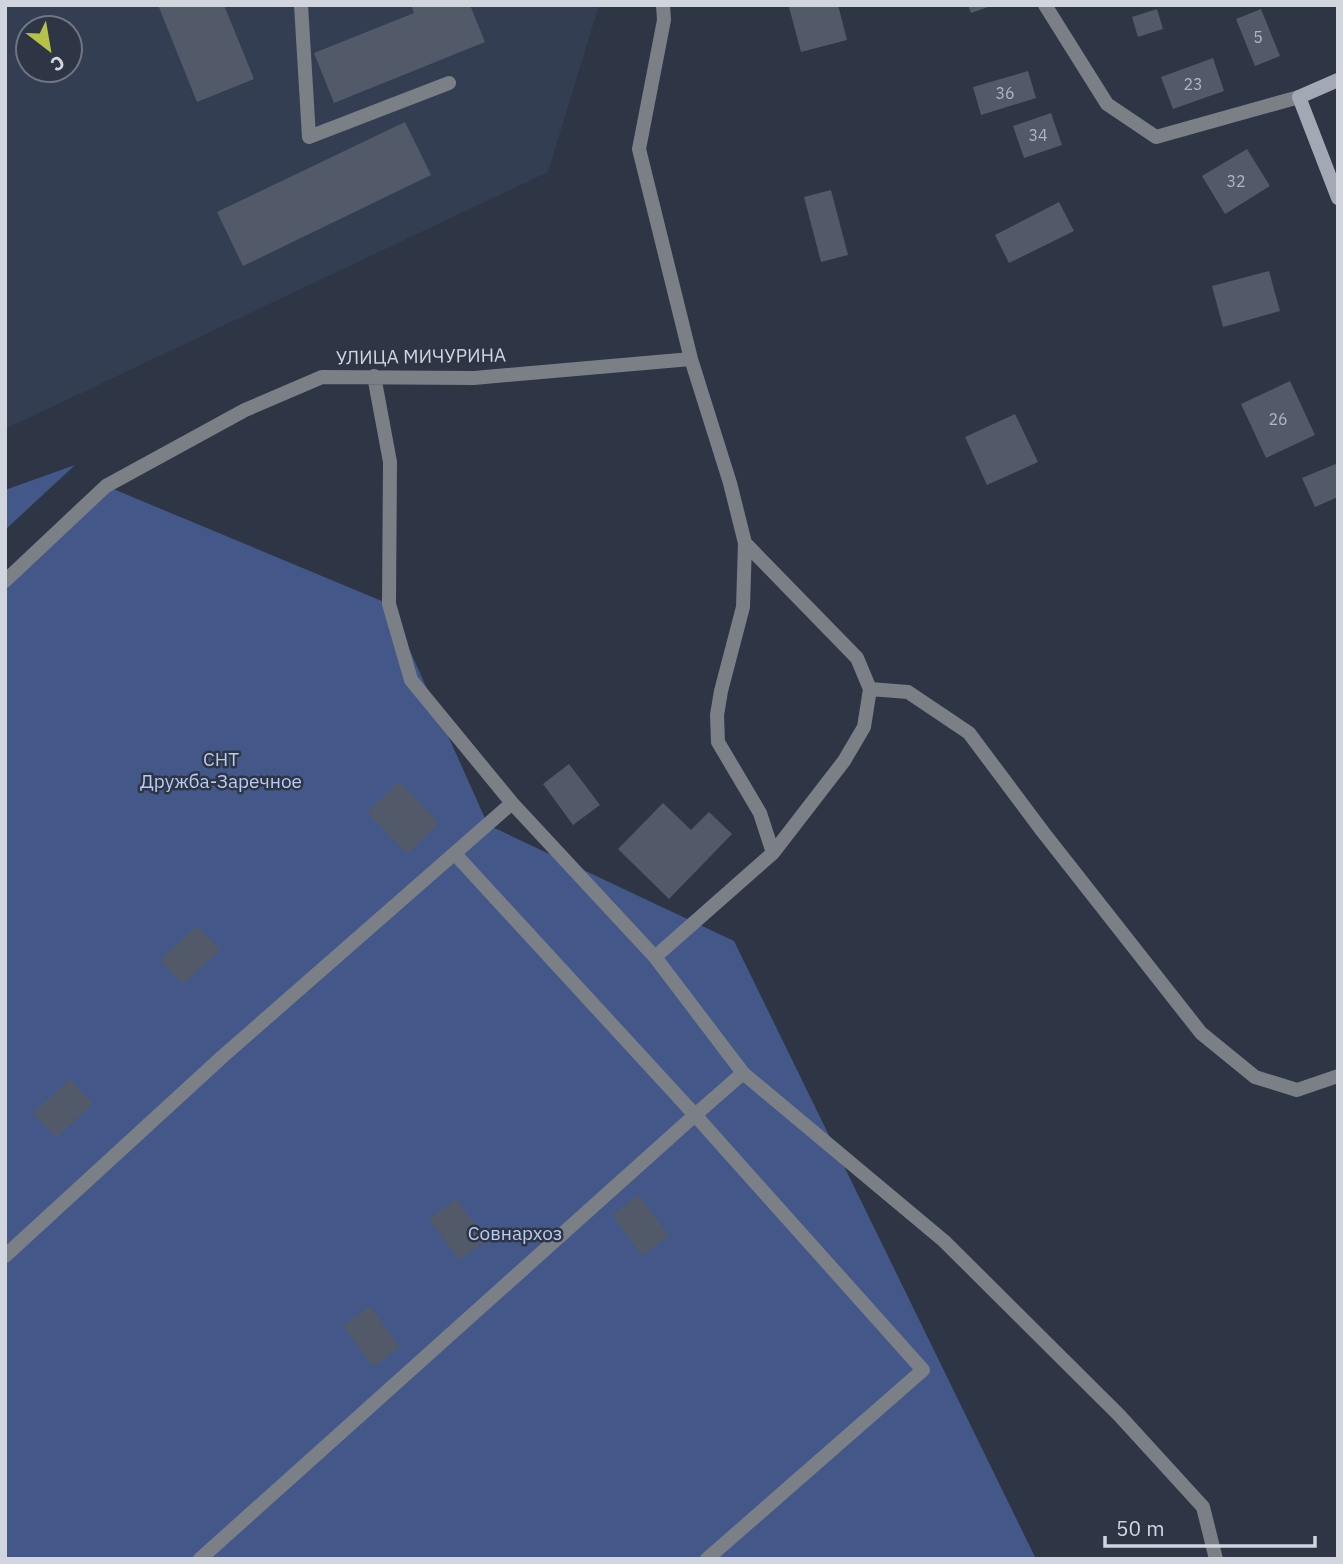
<svg xmlns="http://www.w3.org/2000/svg" width="1343" height="1564" viewBox="0 0 1343 1564" font-family="'IBM Plex Sans',sans-serif">
<style>
.built{fill:#343e53;fill-rule:evenodd}
.green{fill:#435889}
.building{fill:#525a6a}
.lines{fill:none;stroke-linecap:round;stroke-linejoin:round}
.lane{stroke:#7b7f86;stroke-width:14}
.street{stroke:#7b7f86;stroke-width:14}
.secondary{stroke:#a2a8b4;stroke-width:14}
.labels{text-anchor:middle;dominant-baseline:central;stroke-width:5;stroke-linejoin:round;paint-order:stroke}
.number-label{font-size:16px;fill:#b0b6c1}
.street-label{font-size:19px;fill:#d0d5de;stroke:#2e3544}
.park-label{font-size:19px;fill:#b8cbf5;stroke:#2e3544}
</style>
<rect width="100%" height="100%" fill="#2e3544"/>
<path class="built" d="M 5,5 L 599,5 L 548,172 L 5,429 ZM 28,28 L 70,28 L 70,70 L 28,70 Z"/>
<path class="green" d="M 75,465 L 5,530 L 5,490 Z
M 106,486 L 389,604 L 488,825 L 734,941 L 1036,1559 L 5,1559 L 5,580 Z"/>
<path class="building" d="M 158,5 L 224,5 L 254,79 L 197,102 Z
M 411,5 L 470,5 L 485,42 L 334,103 L 314,53 L 414,13 Z
M 796,5 L 838,5 L 847,40 L 801,52 L 789,7 Z
M 968,5 L 991,5 L 991,6 L 971,13 Z
M 1157,9 L 1163,29 L 1138,37 L 1132,17 Z
M 1261,9 L 1280,56 L 1255,66 L 1236,19 Z
M 1213,58 L 1224,91 L 1173,109 L 1161,77 Z
M 1028,71 L 1036,98 L 981,115 L 973,87 Z
M 1051,113 L 1062,145 L 1024,158 L 1013,126 Z
M 405,122 L 431,175 L 243,266 L 217,212 Z
M 1247,149 L 1270,186 L 1225,214 L 1202,176 Z
M 831,190 L 848,255 L 821,262 L 804,197 Z
M 1059,202 L 1074,231 L 1009,263 L 995,235 Z
M 1269,271 L 1280,311 L 1223,327 L 1212,286 Z
M 1290,381 L 1315,435 L 1266,458 L 1241,404 Z
M 1015,414 L 1038,462 L 987,485 L 965,437 Z
M 1338,463 L 1338,497 L 1315,507 L 1302,478 Z
M 569,764 L 600,805 L 573,825 L 543,784 Z
M 399,781 L 439,823 L 407,854 L 367,812 Z
M 663,803 L 691,830 L 709,812 L 732,834 L 669,899 L 618,849 Z
M 197,926 L 220,950 L 183,984 L 160,960 Z
M 70,1079 L 93,1104 L 56,1138 L 33,1113 Z
M 639,1195 L 669,1236 L 642,1256 L 612,1215 Z
M 456,1199 L 487,1240 L 459,1260 L 429,1219 Z
M 370,1306 L 400,1347 L 373,1367 L 343,1326 Z"/>
<g class="lines">
<path class="lane" d="M 301,5 L 309,137 L 449,83
M 455,854 L 695,1115 L 743,1073
M 5,1256 L 222,1057 L 512,803
M 200,1559 L 695,1115 L 923,1370 L 707,1559"/>
<path class="street" d="M 663,5 L 664,20 L 639,149 L 691,359 L 730,483 L 745,543 L 857,658 L 870,689 L 864,727 L 844,761 L 773,853 L 655,957 L 743,1073 L 944,1241 L 1119,1415 L 1203,1507 L 1216,1559
M 1045,5 L 1107,104 L 1156,137 L 1299,97
M 374,376 L 390,462 L 389,604 L 411,680 L 512,803 L 655,957
M 745,543 L 743,607 L 721,691 L 717,715 L 718,742 L 760,813 L 773,853
M 5,581 L 106,486 L 245,410 L 322,377 L 474,378 L 691,359
M 870,689 L 908,692 L 969,733 L 1043,832 L 1201,1033 L 1255,1077 L 1297,1090 L 1338,1076"/>
<path class="secondary" d="M 1338,80 L 1299,97 L 1338,198"/>
</g>
<g class="labels">
<g class="number-label">
<text x="1258" y="37">5</text>
<text x="1193" y="84">23</text>
<text x="1005" y="93">36</text>
<text x="1038" y="135">34</text>
<text x="1236" y="181">32</text>
<text x="1278" y="419">26</text>
</g>
<g class="street-label">
<text transform="translate(421 356) rotate(-1)">УЛИЦА МИЧУРИНА</text>
</g>
<g class="park-label">
<text x="221" y="759">СНТ<tspan x="221" dy="22">Дружба-Заречное</tspan></text>
<text x="515" y="1233">Совнархоз</text>
</g>
</g>
<rect width="1343" height="1564" fill="none" stroke="#d0d5de" stroke-width="14"/>
<g transform="translate(49 49) rotate(149)"><circle r="33" fill="#2e3544" stroke="#6f7582" stroke-width="2"/>
<path d="M0-5L12 26L0 18L-12 26Z" fill="#b5c24a"/>
<text y="-10" font-size="19" font-weight="bold" text-anchor="middle" fill="#d0d5de">С</text>
</g>
<path d="M1105 1536v10h210v-10" fill="none" stroke="#d0d5de" stroke-width="3.5"/>
<text x="1116" y="1536" font-size="21" fill="#d0d5de" stroke="#2e3544" stroke-width="5" paint-order="stroke">50 m</text>
</svg>
